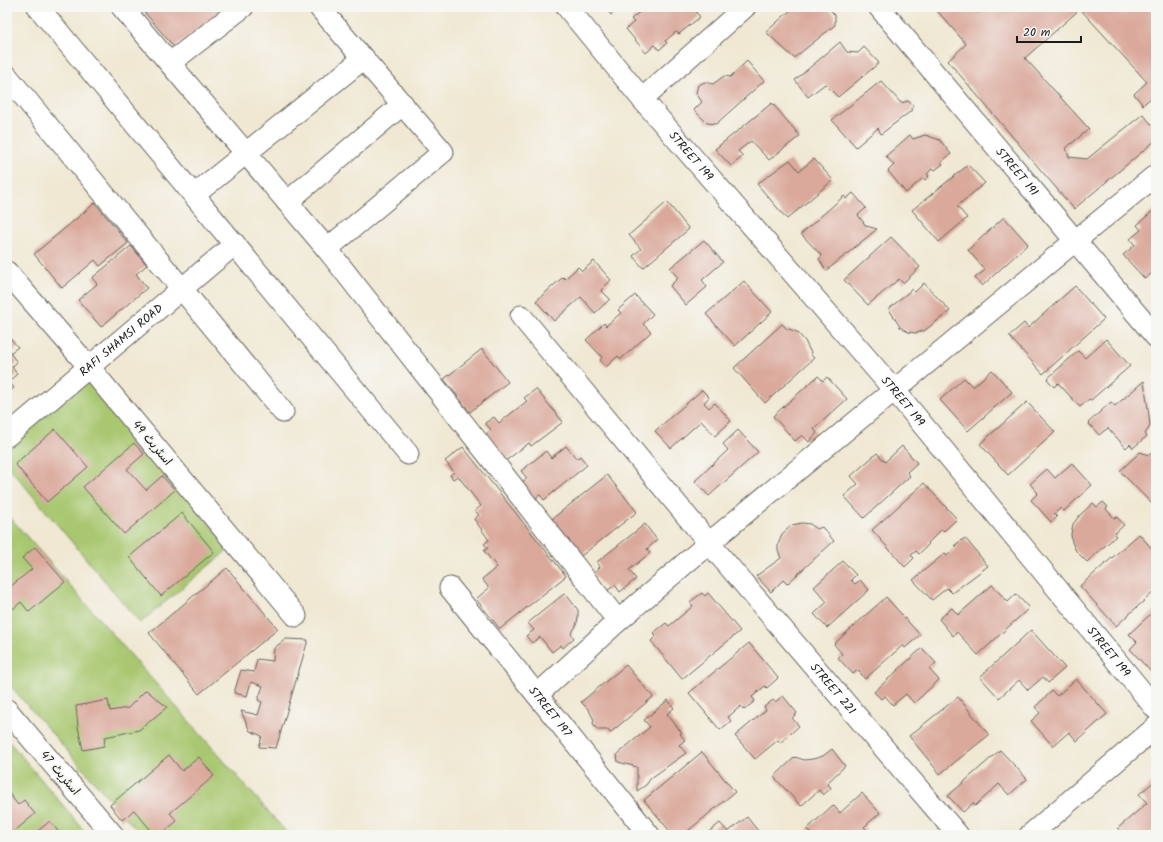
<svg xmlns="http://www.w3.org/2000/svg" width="1163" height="842" viewBox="0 0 1163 842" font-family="Kalam,'Playpen Sans Arabic',sans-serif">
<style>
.green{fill:#a8c76f;stroke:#627246}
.building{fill:#daa99b}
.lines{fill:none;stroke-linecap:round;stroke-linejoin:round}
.minor-casing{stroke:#66635c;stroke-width:23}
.minor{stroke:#fff;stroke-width:21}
.labels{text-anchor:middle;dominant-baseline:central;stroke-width:3.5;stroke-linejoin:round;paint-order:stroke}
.street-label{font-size:12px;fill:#1c1c1c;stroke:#f6f6f2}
</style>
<rect width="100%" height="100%" fill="#f6f6f2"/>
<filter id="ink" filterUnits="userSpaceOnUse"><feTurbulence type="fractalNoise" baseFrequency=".025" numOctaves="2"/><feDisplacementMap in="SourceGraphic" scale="8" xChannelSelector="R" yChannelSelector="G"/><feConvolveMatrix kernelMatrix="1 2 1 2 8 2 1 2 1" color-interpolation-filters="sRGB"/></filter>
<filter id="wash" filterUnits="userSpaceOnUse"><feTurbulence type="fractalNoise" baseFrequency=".012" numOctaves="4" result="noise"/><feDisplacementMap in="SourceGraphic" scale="16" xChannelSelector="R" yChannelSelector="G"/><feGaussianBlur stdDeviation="0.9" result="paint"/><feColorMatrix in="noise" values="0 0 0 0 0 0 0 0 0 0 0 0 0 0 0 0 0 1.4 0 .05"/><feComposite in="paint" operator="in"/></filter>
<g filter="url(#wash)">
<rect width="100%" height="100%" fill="#f0e8d3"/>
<path class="green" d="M 86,378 L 230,548 L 140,623 L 7,465 L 7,445 Z
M 7,514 L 289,835 L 141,835 L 7,682 Z
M 7,739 L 88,835 L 7,835 Z"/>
<g id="blocks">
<path class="building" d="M 140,7 L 228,7 L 174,47 Z
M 604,7 L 620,7 L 611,15 Z
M 646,7 L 692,7 L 700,17 L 679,34 L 676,32 L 665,41 L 667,43 L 659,50 L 655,45 L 646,53 L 626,29 L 634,22 L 631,19 Z
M 794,7 L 827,7 L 835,15 L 835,25 L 794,58 L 766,32 Z
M 934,7 L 974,7 L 978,13 L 986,7 L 1148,7 L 1156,17 L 1156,93 L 1143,105 L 1134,94 L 1147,82 L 1080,9 L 1025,58 L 1089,129 L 1066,148 L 1069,157 L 1087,159 L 1143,114 L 1156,130 L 1156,140 L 1074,209 L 948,61 L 966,44 Z
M 840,42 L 847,52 L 858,53 L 864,47 L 879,63 L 838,97 L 825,84 L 808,97 L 795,80 Z
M 747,61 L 764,81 L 716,124 L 707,123 L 694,110 L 702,102 L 696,93 L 698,85 L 705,82 L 713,84 L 724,76 L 730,77 Z
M 881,81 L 901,103 L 908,101 L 913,105 L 911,111 L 881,134 L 878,128 L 856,147 L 832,120 Z
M 772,103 L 800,136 L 769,160 L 751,141 L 738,151 L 743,156 L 731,166 L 715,149 Z
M 910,135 L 913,139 L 925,135 L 940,140 L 951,154 L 941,162 L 943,164 L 935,170 L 933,168 L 927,174 L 929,176 L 925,180 L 923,178 L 906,193 L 888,171 L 894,165 L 886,156 Z
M 814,159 L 833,180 L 787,219 L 757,184 L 790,160 L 799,171 Z
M 968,165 L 985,183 L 957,206 L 967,218 L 939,242 L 912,210 Z
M 853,193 L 866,208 L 858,215 L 866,226 L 877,229 L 826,271 L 819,259 L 822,256 L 801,234 L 844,196 L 846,199 Z
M 667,202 L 689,229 L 643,268 L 633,256 L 641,249 L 629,235 Z
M 95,203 L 128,243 L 100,266 L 95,260 L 62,288 L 34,254 Z
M 1156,208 L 1156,273 L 1154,275 L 1152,273 L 1145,279 L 1123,255 L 1135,245 L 1130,239 L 1141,230 L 1137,225 Z
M 1004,217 L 1028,244 L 982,286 L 975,278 L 985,270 L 968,250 Z
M 891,237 L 920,267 L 903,283 L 899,279 L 868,305 L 844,280 Z
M 704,240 L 723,262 L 702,280 L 707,287 L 686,305 L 670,286 L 678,278 L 670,268 Z
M 131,246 L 147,265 L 136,274 L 147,288 L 101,327 L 78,300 L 97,284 L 92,278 Z
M 594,261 L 611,280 L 601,290 L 610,299 L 595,313 L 581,297 L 554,321 L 536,301 L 563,277 L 565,279 L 578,267 L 582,271 Z
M 744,281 L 772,312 L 735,346 L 706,314 Z
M 924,283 L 950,311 L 924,331 L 916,333 L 908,332 L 900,327 L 889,309 L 912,289 L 915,292 Z
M 1075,286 L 1104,319 L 1043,374 L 1009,336 L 1024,323 L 1028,328 Z
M 635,295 L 653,314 L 643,324 L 651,332 L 621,359 L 618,356 L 606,367 L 600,360 L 602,357 L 586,340 L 604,323 L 606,326 L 621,313 L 618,310 Z
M 782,324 L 788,330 L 789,329 L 797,332 L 805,341 L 811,353 L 810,354 L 814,358 L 765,403 L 734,368 Z
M 7,335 L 18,347 L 10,353 L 17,362 L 12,367 L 17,374 L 9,381 L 14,388 L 7,394 Z
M 1106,339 L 1130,366 L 1091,400 L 1089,399 L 1080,407 L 1058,383 L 1054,387 L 1047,379 L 1078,351 L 1085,358 Z
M 482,349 L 508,382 L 470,412 L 444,379 Z
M 992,370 L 1012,392 L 968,431 L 940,400 L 964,378 L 973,387 Z
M 818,376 L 823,381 L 827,377 L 847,399 L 814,429 L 817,433 L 809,442 L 802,435 L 795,441 L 773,416 Z
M 1144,381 L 1149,416 L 1150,426 L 1145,434 L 1147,436 L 1133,448 L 1130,444 L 1126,448 L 1108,428 L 1099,435 L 1088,423 L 1111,402 L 1115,406 Z
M 536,389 L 563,422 L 531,446 L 529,443 L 504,462 L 484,436 L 491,430 L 485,423 L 494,417 L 499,423 L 527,401 L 524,398 Z
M 702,390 L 709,397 L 704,403 L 709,408 L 715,403 L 731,421 L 715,436 L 701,421 L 671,448 L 655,431 Z
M 1027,402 L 1055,432 L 1008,475 L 980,444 Z
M 55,429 L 88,467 L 47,502 L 15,464 Z
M 738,430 L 758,452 L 709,496 L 695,481 L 728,450 L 723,444 Z
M 134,443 L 144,454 L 127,469 L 146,490 L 162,476 L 175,490 L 124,534 L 83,487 Z
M 566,446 L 577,459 L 580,456 L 587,465 L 544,500 L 540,495 L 534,499 L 521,483 L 527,478 L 521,471 L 546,451 L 551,458 Z
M 902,446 L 917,463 L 907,472 L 910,476 L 864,518 L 844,496 L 858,484 L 851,476 L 877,453 L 885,462 Z
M 463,447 L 566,576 L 500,629 L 476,599 L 489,588 L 482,579 L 497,567 L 484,551 L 488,548 L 484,544 L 489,540 L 474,519 L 479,515 L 475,511 L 481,506 L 458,476 L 453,479 L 450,475 L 454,472 L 445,461 Z
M 1156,449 L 1156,502 L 1153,505 L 1120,471 L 1140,452 L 1149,455 Z
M 1072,463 L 1092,485 L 1064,511 L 1061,508 L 1054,514 L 1057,517 L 1051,522 L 1031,500 L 1038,493 L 1030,484 L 1047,469 L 1055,478 Z
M 607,475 L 637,512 L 581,556 L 552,519 Z
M 924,483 L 957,519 L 944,531 L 942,529 L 928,543 L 929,544 L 919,554 L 916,551 L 911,555 L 914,558 L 905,567 L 872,530 Z
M 1103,502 L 1108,507 L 1106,509 L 1115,519 L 1117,517 L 1124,525 L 1114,534 L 1116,536 L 1087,562 L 1076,551 L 1072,542 L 1071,534 L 1073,524 L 1080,515 L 1093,503 L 1097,507 Z
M 182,513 L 214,552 L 161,596 L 129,557 Z
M 802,523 L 810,524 L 817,529 L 822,527 L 834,541 L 787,584 L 783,580 L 771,592 L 756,576 L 781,558 L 778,551 L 778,545 L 782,534 L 792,525 Z
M 645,524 L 657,540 L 647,549 L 650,553 L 629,570 L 636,579 L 620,592 L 615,585 L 607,591 L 593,573 L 600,567 L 597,562 Z
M 1139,534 L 1156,553 L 1156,590 L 1116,626 L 1080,586 Z
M 965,538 L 988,566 L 952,593 L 947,588 L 932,600 L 913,580 L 945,553 L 947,556 L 957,547 L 955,545 Z
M 35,547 L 65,582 L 29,612 L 21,602 L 7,614 L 7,581 L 11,586 L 32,569 L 22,558 Z
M 843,561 L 856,575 L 851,580 L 855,584 L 860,580 L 869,590 L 827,628 L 814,614 L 827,602 L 814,587 Z
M 227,568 L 278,629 L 199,694 L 149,633 Z
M 992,585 L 1008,602 L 1016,594 L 1029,608 L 978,655 L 957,632 L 953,636 L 939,619 L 952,608 L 958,615 Z
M 565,593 L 578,610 L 578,618 L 576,626 L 571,634 L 574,638 L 563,648 L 561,645 L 552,652 L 540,637 L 532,643 L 526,636 L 534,630 L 528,623 Z
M 702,593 L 705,596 L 708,593 L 740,631 L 682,679 L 651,641 L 656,636 L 653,633 L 666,623 L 669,626 L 693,606 L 690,602 Z
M 886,597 L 920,635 L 905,648 L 903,645 L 865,679 L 858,670 L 853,674 L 838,658 L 842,654 L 834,644 Z
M 1156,609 L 1156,671 L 1153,674 L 1130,649 L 1137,642 L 1129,634 Z
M 1031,630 L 1065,668 L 1048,683 L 1043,677 L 1028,690 L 1019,680 L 999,698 L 980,677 Z
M 286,639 L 308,640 L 276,748 L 259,747 L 262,736 L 250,731 L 241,711 L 258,715 L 262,702 L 258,700 L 263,686 L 251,682 L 247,696 L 234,693 L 241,670 L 254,672 L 257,659 L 273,661 L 274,648 Z
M 749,643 L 778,678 L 767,688 L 765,686 L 752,697 L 755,701 L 744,710 L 741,706 L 728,717 L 731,721 L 720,730 L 689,693 Z
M 922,648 L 936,663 L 929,669 L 939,680 L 914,703 L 906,694 L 893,705 L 885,696 L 881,699 L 874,692 Z
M 626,665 L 653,697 L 610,733 L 608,730 L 598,730 L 594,726 L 593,723 L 594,720 L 589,710 L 581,702 Z
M 1076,679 L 1107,714 L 1077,741 L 1069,732 L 1053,746 L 1031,721 L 1040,713 L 1035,707 L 1052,691 L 1057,696 Z
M 146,690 L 167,707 L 139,730 L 105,737 L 104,746 L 83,750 L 78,727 L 76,706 L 108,700 L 110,711 L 128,708 Z
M 783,696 L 797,713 L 792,718 L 799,726 L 780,743 L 778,740 L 755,759 L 735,736 L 766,710 L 764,707 L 773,700 L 775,702 Z
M 958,697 L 989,735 L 940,774 L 909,736 Z
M 668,700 L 674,708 L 667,714 L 682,733 L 680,734 L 685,740 L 679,745 L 686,753 L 651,778 L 646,785 L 637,791 L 637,767 L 618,762 L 617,754 L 650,727 L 644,720 Z
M 832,749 L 845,766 L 827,783 L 831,788 L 823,795 L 819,790 L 801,806 L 774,777 L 795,757 L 804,760 L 813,759 L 823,756 Z
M 1000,750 L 1027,779 L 1009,795 L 999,784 L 975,806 L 973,803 L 963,812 L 948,796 Z
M 702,752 L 735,792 L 683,835 L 673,835 L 644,800 Z
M 169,755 L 182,771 L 199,757 L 214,776 L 170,813 L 177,821 L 160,835 L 155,835 L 134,810 L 122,820 L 110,805 Z
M 1156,780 L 1156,835 L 1124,835 L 1118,828 L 1147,803 L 1139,794 Z
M 7,791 L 18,805 L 24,800 L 35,814 L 10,835 L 7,835 Z
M 862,793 L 880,813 L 864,827 L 871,835 L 812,835 L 807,829 L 833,805 L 840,813 Z
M 747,817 L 758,831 L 753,835 L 705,835 L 720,823 L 728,832 Z
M 50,821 L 61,835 L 33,835 Z"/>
</g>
</g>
<g filter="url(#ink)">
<use href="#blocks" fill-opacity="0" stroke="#66635c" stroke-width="1"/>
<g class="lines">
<defs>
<g id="minor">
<path d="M 38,7 L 408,454"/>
<path d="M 122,7 L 327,249 L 618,621"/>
<path d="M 319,7 L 443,152 L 327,249"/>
<path id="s1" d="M 567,7 L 642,99 L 895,391 L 1156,709"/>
<path id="s2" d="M 879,7 L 1156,337"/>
<path d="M 170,63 L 243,7"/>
<path d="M 7,76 L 283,412"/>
<path d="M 642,99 L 745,7"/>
<path d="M 194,195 L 364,58"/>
<path d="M 287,202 L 403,104"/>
<path d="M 7,272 L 89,367 L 296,616"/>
<path id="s3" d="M 521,316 L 709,543 L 958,835"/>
<path id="s4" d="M 7,436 L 235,244"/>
<path id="s5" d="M 450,588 L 537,695 L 649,835"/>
<path d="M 537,695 L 618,621 L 709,543 L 1075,241 L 1156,175"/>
<path d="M 7,710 L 113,835"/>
<path d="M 1030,835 L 1156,727"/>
</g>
</defs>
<use href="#minor" class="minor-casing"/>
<use href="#minor" class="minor"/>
</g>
</g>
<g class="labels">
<g class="street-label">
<text stroke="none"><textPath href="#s1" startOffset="194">STREET 199</textPath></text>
<text stroke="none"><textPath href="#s2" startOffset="215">STREET 191</textPath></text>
<text stroke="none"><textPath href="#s4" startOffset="149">RAFI SHAMSI ROAD</textPath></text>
<text stroke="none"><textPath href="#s1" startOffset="518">STREET 199</textPath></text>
<text transform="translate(152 443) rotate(50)">اسٹریٹ 49</text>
<text stroke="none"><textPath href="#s1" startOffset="842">STREET 199</textPath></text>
<text stroke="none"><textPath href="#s3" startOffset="486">STREET 221</textPath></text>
<text stroke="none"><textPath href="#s5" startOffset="159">STREET 197</textPath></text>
<text transform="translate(60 773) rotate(50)">اسٹریٹ 47</text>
</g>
</g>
<rect width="1163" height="842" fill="none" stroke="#f6f6f2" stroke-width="24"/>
<path d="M1017 36v6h64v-6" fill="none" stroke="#1c1c1c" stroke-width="2"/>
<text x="1023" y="36" font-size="12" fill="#1c1c1c" stroke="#f6f6f2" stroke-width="3" paint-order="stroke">20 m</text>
</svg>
